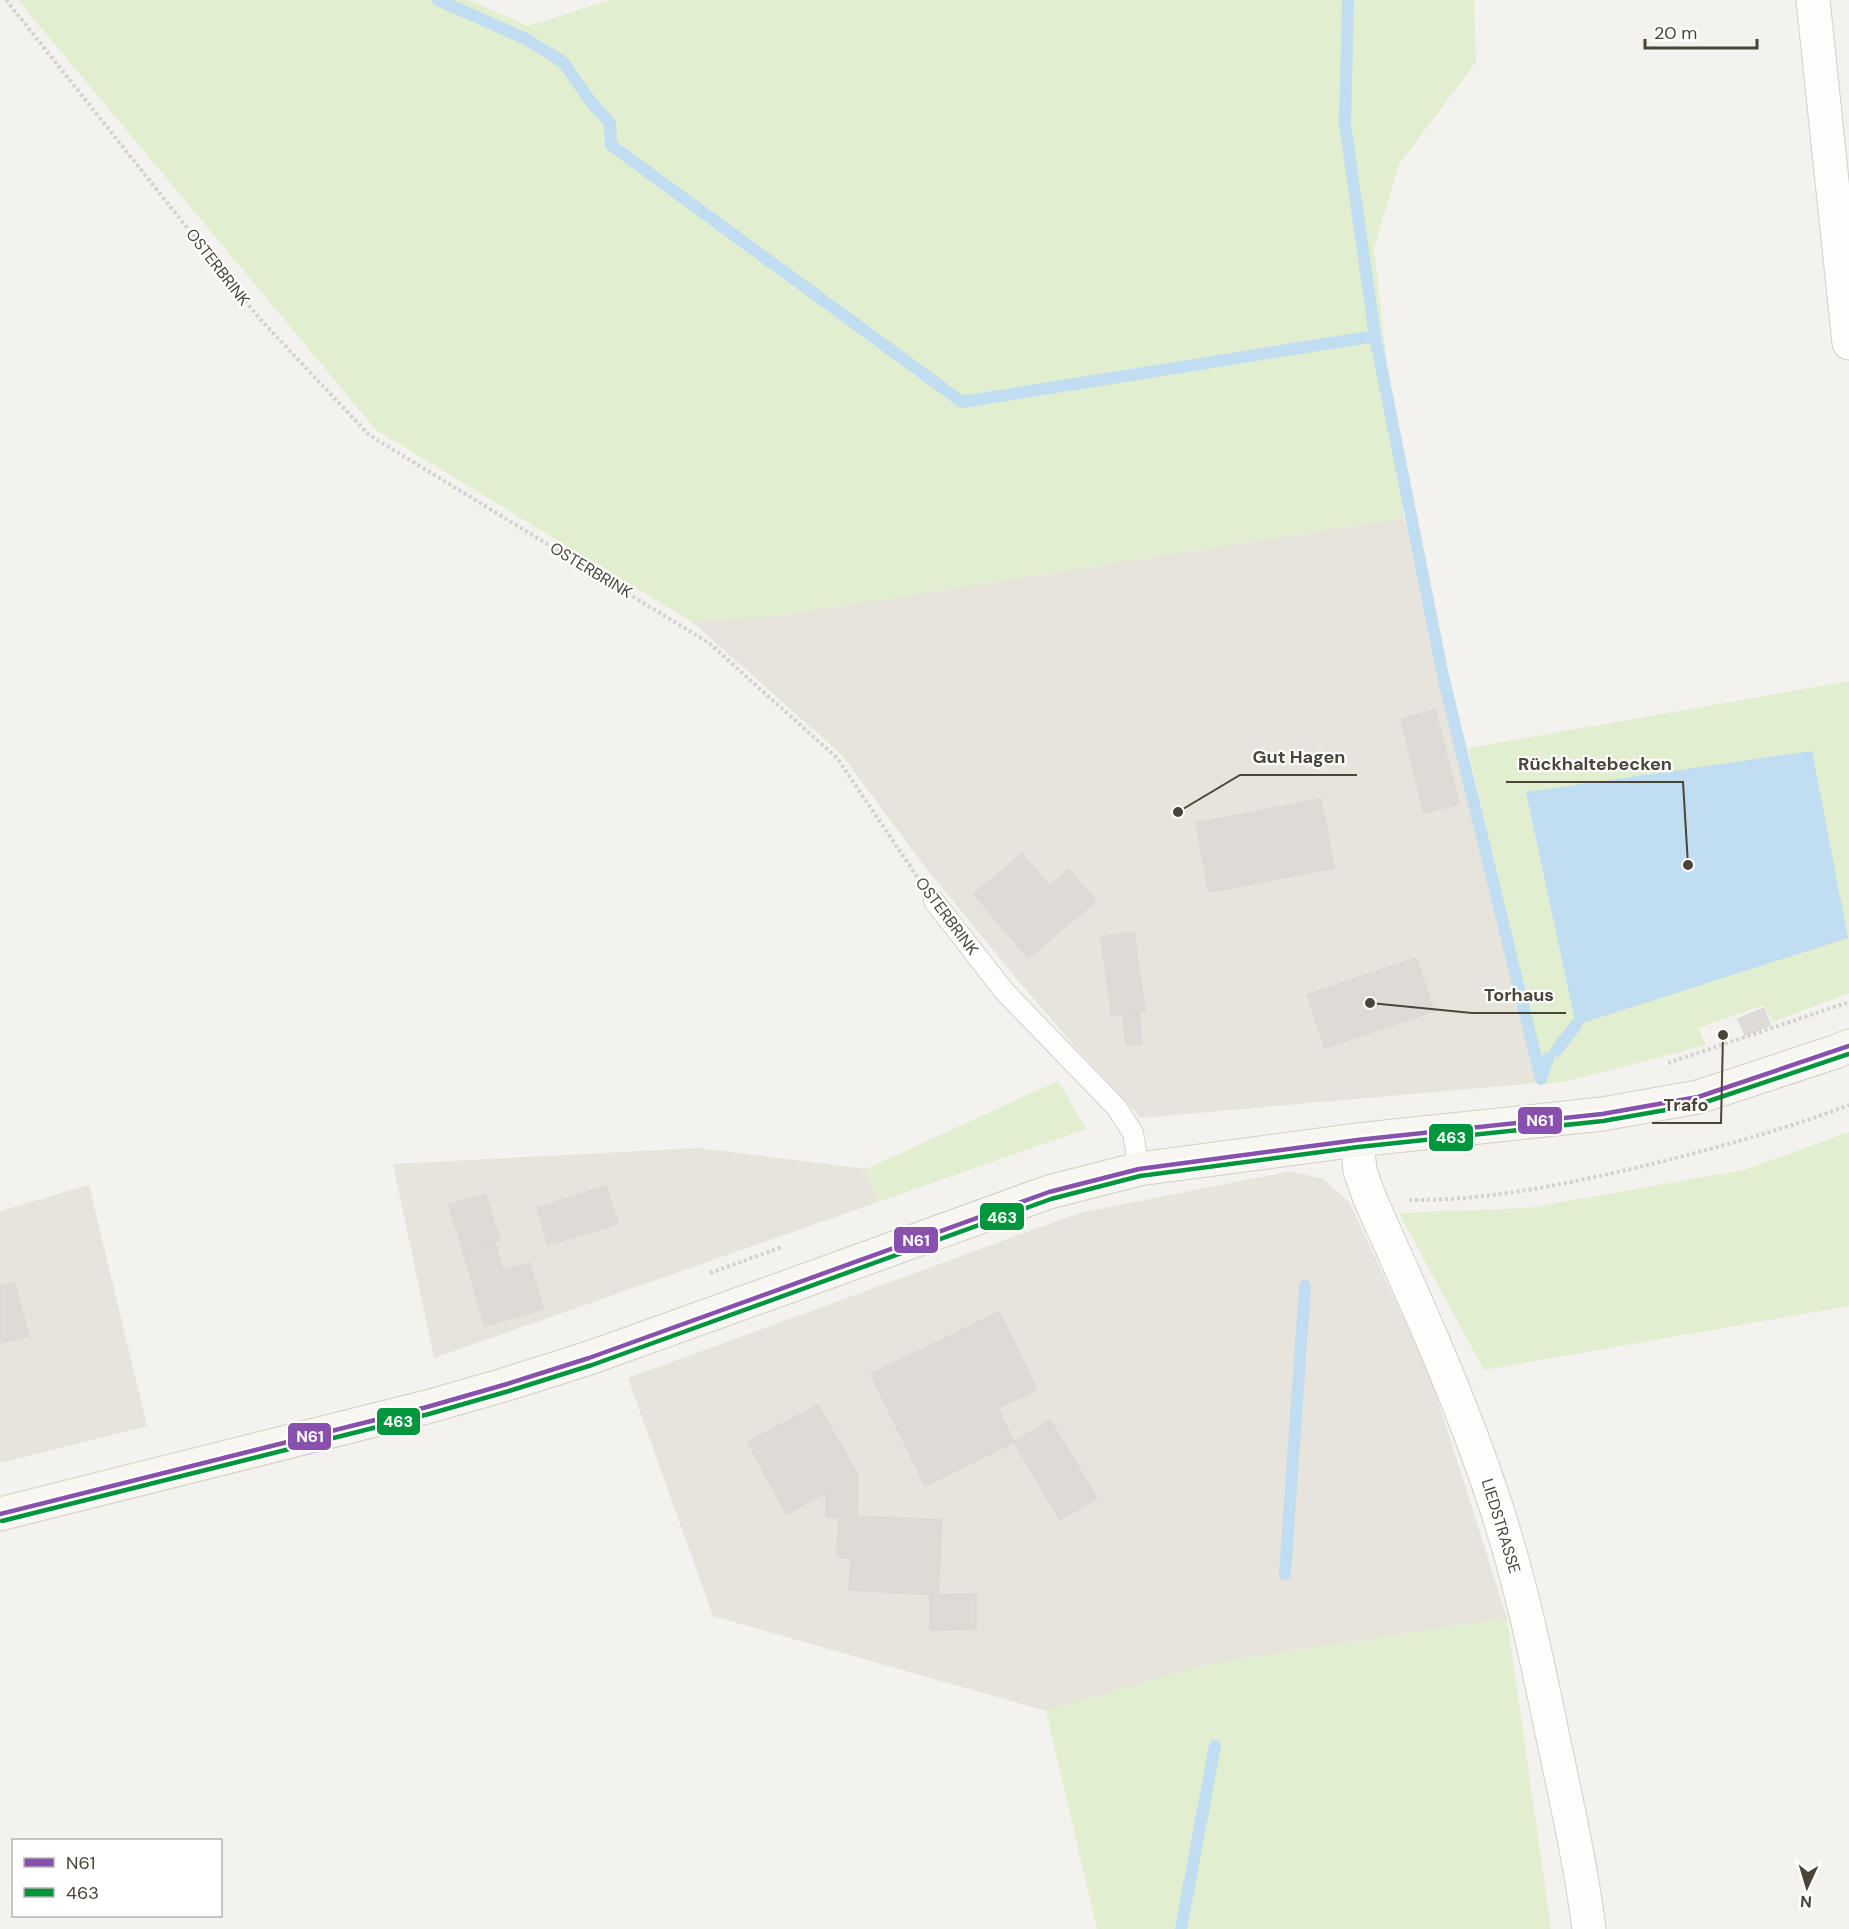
<svg xmlns="http://www.w3.org/2000/svg" width="1849" height="1929" viewBox="0 0 1849 1929" font-family="'DM Sans',sans-serif">
<style>
.residential{fill:#e7e4dc}
.green{fill:#e1eecf}
.water{fill:#c0ddf1}
.lines{fill:none;stroke-linecap:round;stroke-linejoin:round}
.stream{stroke:#c0ddf1;stroke-width:12}
.building{fill:#dedbd6;stroke:#dcd9d4;stroke-width:1.5}
.service-casing{stroke:#d2d0cb;stroke-width:22}
.minor-casing{stroke:#d2d0cb;stroke-width:35}
.secondary-casing{stroke:#d3cfc5;stroke-width:35}
.path{stroke:#d3d2cc;stroke-width:4;stroke-dasharray:3 3;stroke-linecap:butt}
.service{stroke:#fdfdfc;stroke-width:20}
.minor{stroke:#fdfdfc;stroke-width:33}
.secondary{stroke:#f7f6f1;stroke-width:33}
.bus-1-casing{stroke:#fff;stroke-width:9}
.bus-2-casing{stroke:#fff;stroke-width:9}
.bus-1{stroke:#8951ae;stroke-width:4.5}
.bus-2{stroke:#00963e;stroke-width:4.5}
.labels{text-anchor:middle;dominant-baseline:central;stroke-width:4.5;stroke-linejoin:round;paint-order:stroke}
.street-label{font-size:16px;fill:#4b4439;stroke:#fff}
.leader{fill:none;stroke:#4b4439;stroke-width:2}
.callout-dot{fill:#4b4439;stroke:#fff;stroke-width:2}
.callout-label{font-size:18px;text-anchor:middle;font-weight:bold;fill:#4b4439;stroke:#fff;stroke-width:4.5;stroke-linejoin:round;paint-order:stroke}
.line-badge{stroke:#fff;stroke-width:2}
.badge-label{font-size:16px;text-anchor:middle;font-weight:bold;fill:#fff}
</style>
<rect width="100%" height="100%" fill="#f4f2ee"/>
<path class="residential" d="M 1404,518 L 1536,1083 L 1141,1118 L 1071,1042 L 1015,977 L 926,868 L 841,754 L 692,622 L 776,616 Z
M 699,1148 L 866,1169 L 878,1202 L 434,1358 L 393,1164 Z
M 1291,1171 L 1323,1179 L 1349,1202 L 1429,1372 L 1507,1618 L 1209,1664 L 1046,1711 L 713,1616 L 628,1378 L 1079,1213 Z
M 89,1185 L 147,1426 L 0,1463 L 0,1211 Z"/>
<path class="green" d="M 18,0 L 469,0 L 528,26 L 610,0 L 1474,0 L 1476,62 L 1399,164 L 1374,248 L 1404,518 L 776,616 L 692,622 L 376,430 Z
M 1849,681 L 1849,993 L 1773,1022 L 1764,1005 L 1698,1028 L 1706,1045 L 1568,1081 L 1544,1084 L 1468,748 Z
M 1058,1081 L 1086,1129 L 878,1202 L 866,1169 Z
M 1849,1132 L 1849,1306 L 1484,1370 L 1399,1213 L 1528,1208 L 1744,1170 Z
M 1507,1618 L 1551,1929 L 1097,1929 L 1046,1711 L 1209,1664 Z"/>
<path class="water" d="M 1812,751 L 1848,938 L 1576,1025 L 1526,792 Z"/>
<g class="lines">
<path class="stream" d="M 438,0 L 526,39 L 563,62 L 591,102 L 610,123 L 611,145 L 962,402 L 1375,336
M 1348,0 L 1345,124 L 1375,336 L 1443,676 L 1541,1079
M 1556,1051 L 1576,1025
M 1541,1079 L 1548,1058
M 1285,1574 L 1305,1286
M 1181,1929 L 1215,1746"/>
</g>
<path class="building" d="M 1435,710 L 1459,804 L 1424,813 L 1401,719 Z
M 1321,799 L 1334,868 L 1209,892 L 1196,823 Z
M 1022,854 L 1050,886 L 1069,869 L 1096,901 L 1028,958 L 974,894 Z
M 1134,932 L 1145,1011 L 1112,1016 L 1101,937 Z
M 1416,958 L 1434,1011 L 1325,1048 L 1307,995 Z
M 1764,1008 L 1770,1025 L 1745,1035 L 1738,1019 Z
M 1139,1013 L 1142,1044 L 1126,1045 L 1123,1015 Z
M 606,1186 L 618,1224 L 548,1245 L 537,1208 Z
M 485,1194 L 500,1240 L 463,1251 L 449,1205 Z
M 495,1243 L 503,1271 L 530,1263 L 543,1309 L 485,1326 L 463,1251 Z
M 15,1283 L 29,1336 L 0,1343 L 0,1286 Z
M 999,1312 L 1037,1390 L 998,1408 L 1014,1442 L 925,1486 L 871,1374 Z
M 818,1405 L 858,1475 L 786,1514 L 748,1442 Z
M 1050,1420 L 1097,1498 L 1060,1520 L 1014,1442 Z
M 858,1475 L 857,1516 L 942,1520 L 938,1595 L 849,1590 L 851,1558 L 837,1557 L 839,1518 L 826,1517 L 826,1492 Z
M 976,1594 L 976,1629 L 930,1630 L 930,1595 Z"/>
<g class="lines">
<defs>
<path id="service" d="M 934,901 L 1004,991 L 1117,1108 L 1133,1133 L 1139,1169"/>
<path id="minor" d="M 1813,0 L 1849,343
M 1357,1140 L 1360,1171 L 1370,1199 C 1412,1293 1455,1386 1488,1483 C 1518,1568 1536,1655 1554,1742 C 1567,1804 1581,1866 1589,1929"/>
<path id="secondary" d="M 0,1514 L 427,1407 L 507,1384 L 589,1358 L 762,1296 L 1049,1192 L 1139,1169 L 1357,1140 L 1602,1114 L 1698,1097 L 1835,1052 L 1849,1046"/>
</defs>
<use href="#service" class="service-casing"/>
<use href="#minor" class="minor-casing"/>
<use href="#secondary" class="secondary-casing"/>
<path class="path" d="M 6,0 L 259,318 L 369,435 L 709,643 L 837,758 L 918,878
M 1668,1063 L 1849,1002
M 1409,1200 C 1490,1201 1570,1183 1648,1165 C 1715,1148 1784,1130 1849,1105
M 710,1273 L 782,1247"/>
<use href="#service" class="service"/>
<use href="#minor" class="minor"/>
<use href="#secondary" class="secondary"/>
<defs>
<path id="bus-1" d="M 0,1514 L 427,1407 L 507,1384 L 589,1358 L 1049,1192 L 1139,1169 L 1357,1140 L 1602,1114 L 1698,1097 L 1849,1046"/>
<path id="bus-2" d="M 2,1521 L 429,1414 L 509,1391 L 592,1365 L 1051,1199 L 1140,1176 L 1358,1147 L 1603,1121 L 1700,1104 L 1849,1054"/>
</defs>
<use href="#bus-1" class="bus-1-casing"/>
<use href="#bus-2" class="bus-2-casing"/>
<use href="#bus-1" class="bus-1"/>
<use href="#bus-2" class="bus-2"/>
</g>
<g class="labels">
<g class="street-label">
<text transform="translate(218 267) rotate(52)">OSTERBRINK</text>
<text transform="translate(591 570) rotate(31)">OSTERBRINK</text>
<text transform="translate(947 916) rotate(53)">OSTERBRINK</text>
<text transform="translate(1501 1526) rotate(73)">LIEDSTRASSE</text>
</g>
</g>
<path class="leader" d="M1178 812L1240 775H1357M1688 865L1683 782H1506M1370 1003L1472 1013H1566M1723 1035L1721 1123H1652"/>
<g class="callout-dot">
<circle cx="1178" cy="812" r="6"/>
<circle cx="1688" cy="865" r="6"/>
<circle cx="1370" cy="1003" r="6"/>
<circle cx="1723" cy="1035" r="6"/>
</g>
<g class="callout-label">
<text x="1299" y="763">Gut Hagen</text>
<text x="1595" y="770">Rückhaltebecken</text>
<text x="1519" y="1001">Torhaus</text>
<text x="1686" y="1111">Trafo</text>
</g>
<g class="line-badge">
<rect x="1517" y="1106" width="46" height="29" rx="6" fill="#8951ae"/>
<rect x="1428" y="1123" width="46" height="29" rx="6" fill="#00963e"/>
<rect x="979" y="1202" width="46" height="29" rx="6" fill="#00963e"/>
<rect x="893" y="1226" width="46" height="28" rx="6" fill="#8951ae"/>
<rect x="376" y="1407" width="45" height="29" rx="6" fill="#00963e"/>
<rect x="287" y="1422" width="45" height="29" rx="6" fill="#8951ae"/>
</g>
<g class="badge-label">
<text x="1540" y="1126">N61</text>
<text x="1451" y="1143">463</text>
<text x="1002" y="1223">463</text>
<text x="916" y="1246">N61</text>
<text x="398" y="1427">463</text>
<text x="310" y="1442">N61</text>
</g>
<rect x="12" y="1839" width="210" height="78" fill="#ffffff" stroke="#b7b4b0" stroke-width="1.5"/>
<rect x="24" y="1858" width="30" height="9" fill="#8951ae" stroke="#b7b4b0" stroke-width="1.5"/>
<text x="66" y="1869" font-size="18" fill="#4b4439">N61</text>
<rect x="24" y="1888" width="30" height="9" fill="#00963e" stroke="#b7b4b0" stroke-width="1.5"/>
<text x="66" y="1899" font-size="18" fill="#4b4439">463</text>
<g transform="translate(1807 1887) rotate(184)" stroke="#ffffff" stroke-width="4.5" paint-order="stroke">
<path d="M0-4.5L10 22L0 15L-10 22Z" fill="#4b4439"/>
<text y="-9" font-size="16" font-weight="bold" text-anchor="middle" fill="#4b4439">N</text>
</g>
<path d="M1645 39v9h112v-9" fill="none" stroke="#4b4439" stroke-width="3"/>
<text x="1654" y="39" font-size="18" fill="#4b4439" stroke="#ffffff" stroke-width="4.5" paint-order="stroke">20 m</text>
</svg>
